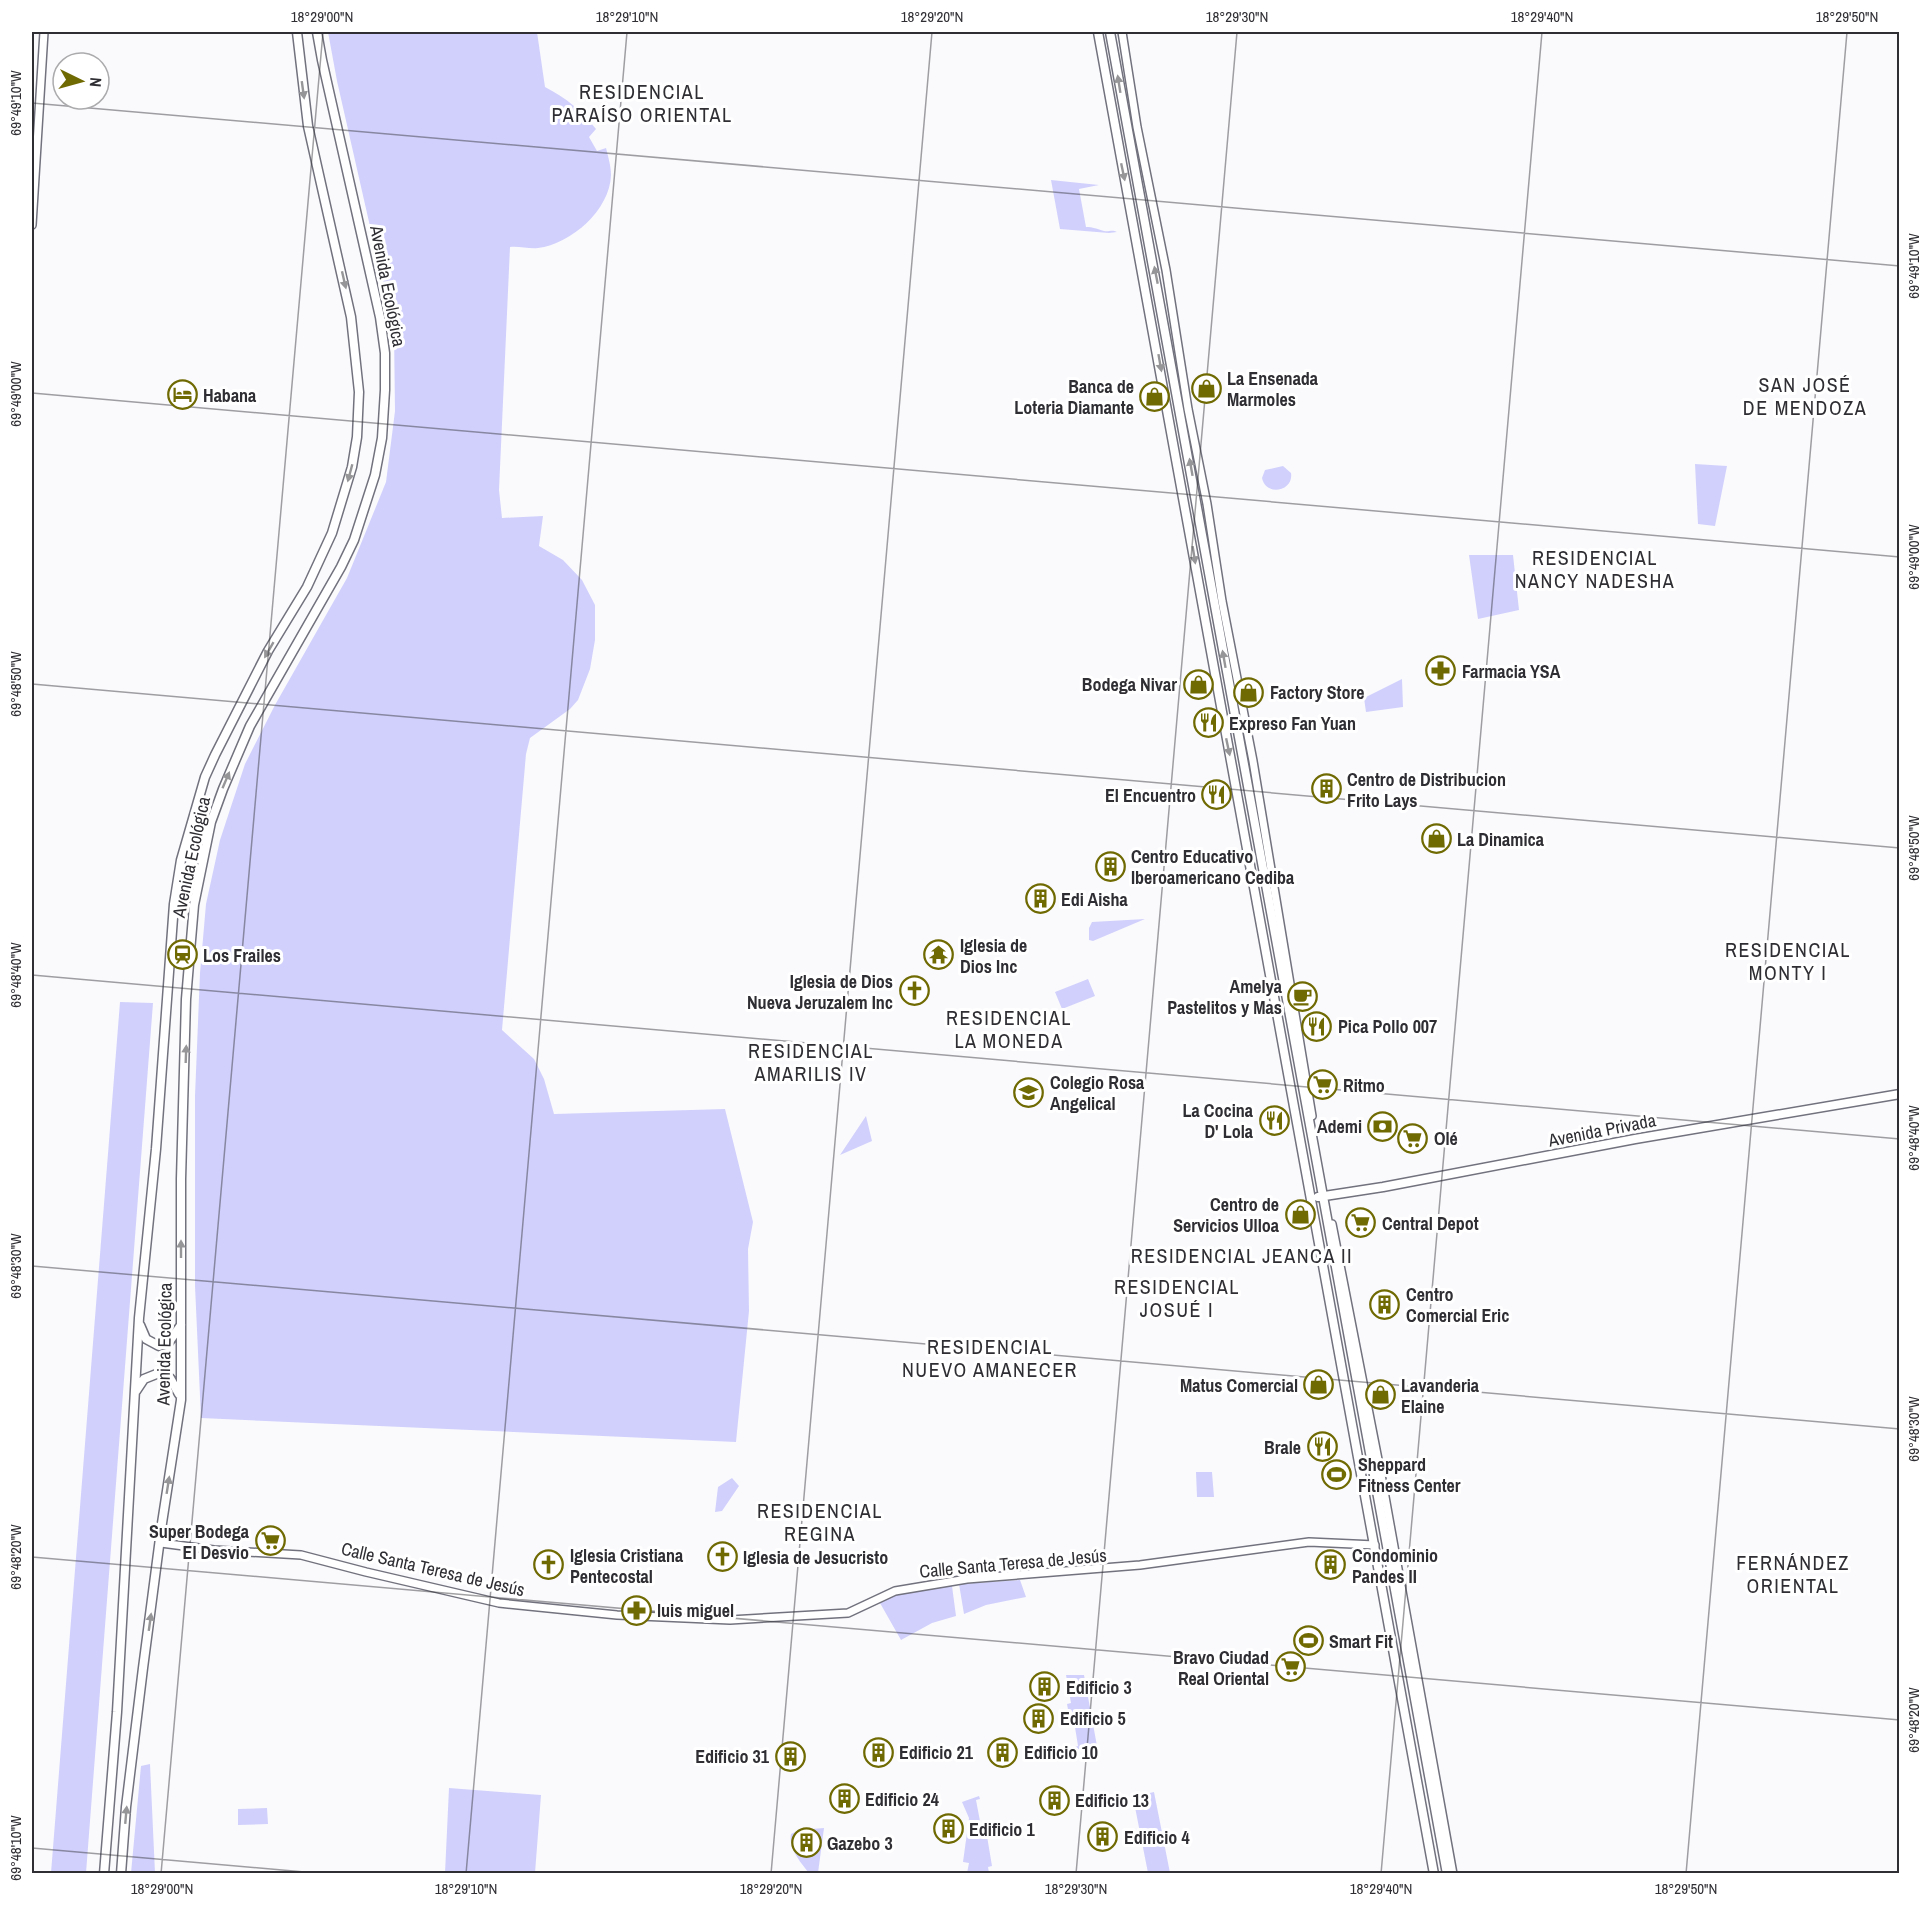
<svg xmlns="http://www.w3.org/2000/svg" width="1931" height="1905" viewBox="0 0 1931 1905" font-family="'Archivo Narrow',sans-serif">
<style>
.green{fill:#d1d0fc}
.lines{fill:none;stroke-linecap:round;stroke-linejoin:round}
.minor-casing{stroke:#72727e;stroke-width:10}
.major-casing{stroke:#72727e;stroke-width:11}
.minor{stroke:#fff;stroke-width:7}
.major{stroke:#fff;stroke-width:8}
.oneway{fill:#969699}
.ticks{fill:none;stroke:#2e2e33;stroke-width:1.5;stroke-opacity:0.45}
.labels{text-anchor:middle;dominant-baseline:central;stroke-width:6;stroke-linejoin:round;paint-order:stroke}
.street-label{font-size:18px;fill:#2e2e33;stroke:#fff}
.poi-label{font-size:18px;font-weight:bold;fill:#2e2e33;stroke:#fff;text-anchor:start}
.neighbourhood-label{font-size:20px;letter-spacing:1.5px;fill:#2e2e33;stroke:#fff}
.neatline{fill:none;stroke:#2e2e33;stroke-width:2}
.ticks-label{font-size:15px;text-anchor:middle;fill:#2e2e33}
</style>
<rect width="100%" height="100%" fill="#fafafd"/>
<path class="green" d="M 328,32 L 537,32 L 545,87 C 566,98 581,110 596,129 L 589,137 L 597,151 L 606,148 C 608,156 611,166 611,175 C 610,210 571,244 538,248 C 529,249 519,246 510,247 L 499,490 L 502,518 L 543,516 L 539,546 L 563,560 L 582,580 L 595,605 L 595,640 L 590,669 L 578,700 L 570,709 L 530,738 L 526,754 L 502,1030 L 534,1059 L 544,1079 L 554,1114 L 725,1109 L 753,1222 L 748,1249 L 749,1311 L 736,1442 L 201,1418 L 195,1286 L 195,1096 L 200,973 L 206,904 L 220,840 L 245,764 L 275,705 L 347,578 L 386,482 L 395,411 L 394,332 L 337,81 Z
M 1051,180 L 1099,185 L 1079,189 L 1086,227 C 1093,227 1097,229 1104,231 C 1109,232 1112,229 1117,232 L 1109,233 L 1060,229 Z
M 1695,464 L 1727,466 L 1715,526 L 1698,524 Z
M 1283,466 L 1291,473 C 1294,491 1266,497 1262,478 L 1265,470 Z
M 1469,555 L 1513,555 L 1519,610 L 1478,619 Z
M 1402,679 L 1403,707 L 1366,712 L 1364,698 Z
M 1145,919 L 1093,941 L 1089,940 L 1089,928 L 1092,922 Z
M 1088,979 L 1095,996 L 1062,1009 L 1055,992 Z
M 120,1002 L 153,1003 L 86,1873 L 51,1873 Z
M 866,1116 L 872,1141 L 840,1155 Z
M 1196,1472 L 1212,1472 L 1214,1497 L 1197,1497 Z
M 732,1478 L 739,1486 L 722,1511 L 715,1512 L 718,1487 Z
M 1020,1580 L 1026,1597 L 986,1605 L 964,1614 L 959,1584 Z
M 952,1586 L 956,1616 L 932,1623 L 901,1640 L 880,1603 L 898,1594 Z
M 1066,1675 L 1084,1675 L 1097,1746 L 1093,1745 L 1075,1750 L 1075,1747 L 1078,1746 L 1074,1721 L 1070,1721 L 1067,1704 L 1071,1703 Z
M 150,1764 L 155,1873 L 131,1873 L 141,1766 Z
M 449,1788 L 541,1795 L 535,1873 L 445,1873 Z
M 1154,1792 L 1170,1873 L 1148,1873 L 1133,1797 Z
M 979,1796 L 980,1799 L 976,1800 L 983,1837 L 987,1836 L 992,1866 L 988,1867 L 989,1873 L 967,1873 L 969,1863 L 963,1862 L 969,1818 L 962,1802 Z
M 267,1808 L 268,1824 L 238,1825 L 238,1809 Z
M 824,1828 L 818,1873 L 809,1873 C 801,1863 788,1848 791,1834 L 799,1830 Z"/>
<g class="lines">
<defs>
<path id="minor" d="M 1122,32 L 1137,127 L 1166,270 L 1188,409 L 1207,504 L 1222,601 L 1253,761 L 1312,1116
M 32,225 L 44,32
M 1332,1224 L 1382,1480 L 1453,1874
M 161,1543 L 214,1550 L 301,1555 L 366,1572 L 499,1603 L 617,1615 L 730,1620 L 848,1613 L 895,1591 L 967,1579 L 1140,1565 L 1309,1542 L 1375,1545"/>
<path id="major" d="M 1098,32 L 1434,1874
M 1110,32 L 1447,1874
M 1318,1197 L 1383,1187 L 1635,1139 L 1900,1094
M 140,1325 L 146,1339 L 159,1346 L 169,1342 L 181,1325
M 136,1391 L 144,1379 L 159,1373 L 170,1378 L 179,1394
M 104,1874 L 117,1712 L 139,1318 L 156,1149 L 174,904 L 181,860 L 205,777 L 215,755 L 268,651 L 307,587 L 332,533 L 352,467 L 357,437 L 359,392 L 351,317 L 308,126 L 297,32
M 121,1874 L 126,1807 L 143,1668 L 162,1523 L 181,1400 L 181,1179 L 186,999 L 194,905 L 211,822 L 223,789 L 250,726 L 341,567 L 354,540 L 375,475 L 382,438 L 385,390 L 385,353 L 380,317 L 322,60 L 317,32"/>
</defs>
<use href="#minor" class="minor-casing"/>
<use href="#major" class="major-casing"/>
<use href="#minor" class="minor"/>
<use href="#major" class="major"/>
</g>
<defs><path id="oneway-solid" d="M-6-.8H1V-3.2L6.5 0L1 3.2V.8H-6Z" transform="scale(1.5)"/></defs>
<g class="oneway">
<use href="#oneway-solid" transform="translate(1119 84) rotate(-99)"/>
<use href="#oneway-solid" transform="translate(303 90) rotate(82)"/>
<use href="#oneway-solid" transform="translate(1123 172) rotate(78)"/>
<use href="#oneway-solid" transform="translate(1156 275) rotate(-101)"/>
<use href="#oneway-solid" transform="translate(344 280) rotate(77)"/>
<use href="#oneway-solid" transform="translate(1160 363) rotate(80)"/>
<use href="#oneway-solid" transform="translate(1191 467) rotate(-100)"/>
<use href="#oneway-solid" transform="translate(350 473) rotate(105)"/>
<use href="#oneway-solid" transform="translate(1194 555) rotate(81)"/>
<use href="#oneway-solid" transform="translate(269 650) rotate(120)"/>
<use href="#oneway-solid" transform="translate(1224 659) rotate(-100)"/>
<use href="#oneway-solid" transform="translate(1228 747) rotate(78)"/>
<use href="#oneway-solid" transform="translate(226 780) rotate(-67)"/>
<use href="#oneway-solid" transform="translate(186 1054) rotate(-88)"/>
<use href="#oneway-solid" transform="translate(181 1249) rotate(-90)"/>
<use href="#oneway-solid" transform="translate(168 1485) rotate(-81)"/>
<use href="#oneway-solid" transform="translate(150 1622) rotate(-82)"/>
<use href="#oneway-solid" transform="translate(126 1815) rotate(-85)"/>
</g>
<path class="ticks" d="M 32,103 L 1900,266M 32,393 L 1900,557M 32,684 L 1900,848M 32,975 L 1900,1139M 32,1266 L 1900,1429M 32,1557 L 1900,1720M 32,1848 L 327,1874M 161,1874 L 323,32M 466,1874 L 627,32M 771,1874 L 932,32M 1076,1874 L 1237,32M 1381,1874 L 1542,32M 1686,1874 L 1847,32"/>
<defs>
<symbol id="shop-ring" viewBox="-11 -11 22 22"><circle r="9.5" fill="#fff" stroke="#706a03" stroke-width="1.5"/><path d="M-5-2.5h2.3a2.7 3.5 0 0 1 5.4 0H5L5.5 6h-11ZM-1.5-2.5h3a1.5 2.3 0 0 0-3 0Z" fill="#706a03"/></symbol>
<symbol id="hotel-ring" viewBox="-11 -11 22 22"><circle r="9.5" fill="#fff" stroke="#706a03" stroke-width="1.5"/><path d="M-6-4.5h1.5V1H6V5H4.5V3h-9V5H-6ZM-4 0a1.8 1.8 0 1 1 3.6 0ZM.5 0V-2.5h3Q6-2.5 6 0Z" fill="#706a03"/></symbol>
<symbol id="pharmacy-ring" viewBox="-11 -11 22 22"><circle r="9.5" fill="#fff" stroke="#706a03" stroke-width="1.5"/><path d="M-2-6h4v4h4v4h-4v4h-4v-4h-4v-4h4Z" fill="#706a03"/></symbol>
<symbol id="restaurant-ring" viewBox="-11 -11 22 22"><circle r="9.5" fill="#fff" stroke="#706a03" stroke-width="1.5"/><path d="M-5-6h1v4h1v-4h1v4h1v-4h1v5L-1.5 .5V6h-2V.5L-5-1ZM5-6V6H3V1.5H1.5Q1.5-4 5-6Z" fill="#706a03"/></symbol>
<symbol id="building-ring" viewBox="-11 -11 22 22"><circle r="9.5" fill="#fff" stroke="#706a03" stroke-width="1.5"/><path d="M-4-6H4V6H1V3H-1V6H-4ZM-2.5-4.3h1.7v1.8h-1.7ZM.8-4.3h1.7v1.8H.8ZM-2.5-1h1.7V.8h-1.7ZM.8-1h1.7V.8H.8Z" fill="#706a03"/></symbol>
<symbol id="station-ring" viewBox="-11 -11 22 22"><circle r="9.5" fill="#fff" stroke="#706a03" stroke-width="1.5"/><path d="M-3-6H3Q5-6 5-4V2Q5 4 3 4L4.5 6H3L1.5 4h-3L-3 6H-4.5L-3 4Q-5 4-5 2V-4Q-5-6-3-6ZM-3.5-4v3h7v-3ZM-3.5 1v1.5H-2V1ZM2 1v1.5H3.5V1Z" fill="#706a03"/></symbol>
<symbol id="temple-ring" viewBox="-11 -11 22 22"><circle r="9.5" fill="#fff" stroke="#706a03" stroke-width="1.5"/><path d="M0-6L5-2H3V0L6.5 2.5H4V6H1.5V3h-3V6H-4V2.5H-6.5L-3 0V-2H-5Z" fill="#706a03"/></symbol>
<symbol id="church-ring" viewBox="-11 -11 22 22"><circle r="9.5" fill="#fff" stroke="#706a03" stroke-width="1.5"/><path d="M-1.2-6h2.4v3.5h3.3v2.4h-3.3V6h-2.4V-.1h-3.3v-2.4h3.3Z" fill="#706a03"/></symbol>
<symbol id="cafe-ring" viewBox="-11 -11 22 22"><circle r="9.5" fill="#fff" stroke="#706a03" stroke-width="1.5"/><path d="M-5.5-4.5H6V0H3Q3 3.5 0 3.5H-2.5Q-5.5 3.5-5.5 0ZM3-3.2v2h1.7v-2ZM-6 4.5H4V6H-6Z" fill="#706a03"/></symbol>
<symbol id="supermarket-ring" viewBox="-11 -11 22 22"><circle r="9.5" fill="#fff" stroke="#706a03" stroke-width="1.5"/><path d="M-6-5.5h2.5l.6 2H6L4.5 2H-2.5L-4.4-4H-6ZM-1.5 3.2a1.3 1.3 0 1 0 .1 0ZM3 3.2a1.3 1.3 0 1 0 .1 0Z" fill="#706a03"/></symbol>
<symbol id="university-ring" viewBox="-11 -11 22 22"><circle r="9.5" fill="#fff" stroke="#706a03" stroke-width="1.5"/><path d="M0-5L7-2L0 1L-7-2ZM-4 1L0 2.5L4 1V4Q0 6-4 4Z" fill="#706a03"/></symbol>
<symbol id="bank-ring" viewBox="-11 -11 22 22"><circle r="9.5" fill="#fff" stroke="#706a03" stroke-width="1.5"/><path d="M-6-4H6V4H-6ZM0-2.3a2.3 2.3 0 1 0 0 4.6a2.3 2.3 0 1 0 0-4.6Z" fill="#706a03"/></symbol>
<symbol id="stadium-ring" viewBox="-11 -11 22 22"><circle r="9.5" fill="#fff" stroke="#706a03" stroke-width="1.5"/><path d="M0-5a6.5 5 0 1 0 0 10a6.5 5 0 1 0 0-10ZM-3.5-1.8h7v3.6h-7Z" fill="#706a03"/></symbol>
</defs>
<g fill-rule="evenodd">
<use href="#shop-ring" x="1190" y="372" width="33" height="33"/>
<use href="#hotel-ring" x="166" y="378" width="33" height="33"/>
<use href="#shop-ring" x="1138" y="380" width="33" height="33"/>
<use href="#pharmacy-ring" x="1424" y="654" width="33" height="33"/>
<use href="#shop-ring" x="1182" y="668" width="33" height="33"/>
<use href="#shop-ring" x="1232" y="676" width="33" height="33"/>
<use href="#restaurant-ring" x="1192" y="706" width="33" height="33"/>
<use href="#building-ring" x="1310" y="772" width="33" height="33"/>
<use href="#restaurant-ring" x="1200" y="778" width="33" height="33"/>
<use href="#shop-ring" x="1420" y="822" width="33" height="33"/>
<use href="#building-ring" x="1094" y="850" width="33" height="33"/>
<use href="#building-ring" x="1024" y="882" width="33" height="33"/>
<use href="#station-ring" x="166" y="938" width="33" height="33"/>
<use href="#temple-ring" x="922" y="938" width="33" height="33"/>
<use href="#church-ring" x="898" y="974" width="33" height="33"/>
<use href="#cafe-ring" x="1286" y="980" width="33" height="33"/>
<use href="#restaurant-ring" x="1300" y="1010" width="33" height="33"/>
<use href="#supermarket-ring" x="1306" y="1068" width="33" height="33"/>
<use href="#university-ring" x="1012" y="1076" width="33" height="33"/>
<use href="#restaurant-ring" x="1258" y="1104" width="33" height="33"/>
<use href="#bank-ring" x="1366" y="1110" width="33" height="33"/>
<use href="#supermarket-ring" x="1396" y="1122" width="33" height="33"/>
<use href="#shop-ring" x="1284" y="1198" width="33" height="33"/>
<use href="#supermarket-ring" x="1344" y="1206" width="33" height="33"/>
<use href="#building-ring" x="1368" y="1288" width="33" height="33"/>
<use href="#shop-ring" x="1302" y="1368" width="33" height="33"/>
<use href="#shop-ring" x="1364" y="1378" width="33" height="33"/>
<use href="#restaurant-ring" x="1306" y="1430" width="33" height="33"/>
<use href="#stadium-ring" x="1320" y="1458" width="33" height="33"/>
<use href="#supermarket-ring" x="254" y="1524" width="33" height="33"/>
<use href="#church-ring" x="706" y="1540" width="33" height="33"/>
<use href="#church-ring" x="532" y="1548" width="33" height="33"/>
<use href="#building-ring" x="1314" y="1548" width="33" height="33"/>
<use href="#pharmacy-ring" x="620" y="1594" width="33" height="33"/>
<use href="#stadium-ring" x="1292" y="1624" width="33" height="33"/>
<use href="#supermarket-ring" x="1274" y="1650" width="33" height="33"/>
<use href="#building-ring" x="1028" y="1670" width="33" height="33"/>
<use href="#building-ring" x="1022" y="1702" width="33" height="33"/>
<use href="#building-ring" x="862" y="1736" width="33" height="33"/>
<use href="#building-ring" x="986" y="1736" width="33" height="33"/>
<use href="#building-ring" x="774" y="1740" width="33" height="33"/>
<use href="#building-ring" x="828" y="1782" width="33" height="33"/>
<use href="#building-ring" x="1038" y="1784" width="33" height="33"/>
<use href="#building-ring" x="932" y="1812" width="33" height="33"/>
<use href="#building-ring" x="1086" y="1820" width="33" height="33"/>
<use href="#building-ring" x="790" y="1826" width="33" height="33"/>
</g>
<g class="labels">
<g class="street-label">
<text transform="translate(388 286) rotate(79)">Avenida Ecológica</text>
<text transform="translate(191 857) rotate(-78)">Avenida Ecológica</text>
<text transform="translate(1602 1130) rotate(-11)">Avenida Privada</text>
<text transform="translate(164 1344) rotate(-89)">Avenida Ecológica</text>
<text transform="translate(1013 1563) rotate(-5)">Calle Santa Teresa de Jesús</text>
<text transform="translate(433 1569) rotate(13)">Calle Santa Teresa de Jesús</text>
</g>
<g class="poi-label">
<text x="1227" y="378">La Ensenada<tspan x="1227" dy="21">Marmoles</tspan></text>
<text x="1134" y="386" text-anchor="end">Banca de<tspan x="1134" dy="21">Loteria Diamante</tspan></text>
<text x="203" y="395">Habana</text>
<text x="1462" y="671">Farmacia YSA</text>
<text x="1177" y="684" text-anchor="end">Bodega Nivar</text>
<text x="1270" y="692">Factory Store</text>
<text x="1229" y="723">Expreso Fan Yuan</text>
<text x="1347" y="779">Centro de Distribucion<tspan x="1347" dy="21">Frito Lays</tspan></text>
<text x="1196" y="795" text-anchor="end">El Encuentro</text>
<text x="1457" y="839">La Dinamica</text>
<text x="1131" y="856">Centro Educativo<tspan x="1131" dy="21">Iberoamericano Cediba</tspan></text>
<text x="1061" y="899">Edi Aisha</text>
<text x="960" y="945">Iglesia de<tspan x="960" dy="21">Dios Inc</tspan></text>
<text x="203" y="955">Los Frailes</text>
<text x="893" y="981" text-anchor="end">Iglesia de Dios<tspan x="893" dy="21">Nueva Jeruzalem Inc</tspan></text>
<text x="1282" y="986" text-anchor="end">Amelya<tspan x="1282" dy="21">Pastelitos y Mas</tspan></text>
<text x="1338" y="1026">Pica Pollo 007</text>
<text x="1050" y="1082">Colegio Rosa<tspan x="1050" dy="21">Angelical</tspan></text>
<text x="1343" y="1085">Ritmo</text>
<text x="1253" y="1110" text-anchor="end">La Cocina<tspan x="1253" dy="21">D' Lola</tspan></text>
<text x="1362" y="1126" text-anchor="end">Ademi</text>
<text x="1434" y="1138">Olé</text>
<text x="1279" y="1204" text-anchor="end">Centro de<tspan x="1279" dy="21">Servicios Ulloa</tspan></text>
<text x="1382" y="1223">Central Depot</text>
<text x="1406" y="1294">Centro<tspan x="1406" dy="21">Comercial Eric</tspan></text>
<text x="1298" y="1385" text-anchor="end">Matus Comercial</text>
<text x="1401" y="1385">Lavanderia<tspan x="1401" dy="21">Elaine</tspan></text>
<text x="1301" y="1447" text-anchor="end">Brale</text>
<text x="1358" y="1464">Sheppard<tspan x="1358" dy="21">Fitness Center</tspan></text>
<text x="249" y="1531" text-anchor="end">Super Bodega<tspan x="249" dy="21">El Desvio</tspan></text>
<text x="570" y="1555">Iglesia Cristiana<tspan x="570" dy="21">Pentecostal</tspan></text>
<text x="1352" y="1555">Condominio<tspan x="1352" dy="21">Pandes II</tspan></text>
<text x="743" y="1557">Iglesia de Jesucristo</text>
<text x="657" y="1610">luis miguel</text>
<text x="1329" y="1641">Smart Fit</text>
<text x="1269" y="1657" text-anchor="end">Bravo Ciudad<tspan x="1269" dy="21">Real Oriental</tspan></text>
<text x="1066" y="1687">Edificio 3</text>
<text x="1060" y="1718">Edificio 5</text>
<text x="899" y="1752">Edificio 21</text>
<text x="1024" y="1752">Edificio 10</text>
<text x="769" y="1756" text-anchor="end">Edificio 31</text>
<text x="865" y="1799">Edificio 24</text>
<text x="1075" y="1800">Edificio 13</text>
<text x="969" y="1829">Edificio 1</text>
<text x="1124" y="1837">Edificio 4</text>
<text x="827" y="1843">Gazebo 3</text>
</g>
<g class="neighbourhood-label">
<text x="642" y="91">RESIDENCIAL<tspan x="642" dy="23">PARAÍSO ORIENTAL</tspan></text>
<text x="1805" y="384">SAN JOSÉ<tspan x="1805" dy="23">DE MENDOZA</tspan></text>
<text x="1595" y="557">RESIDENCIAL<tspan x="1595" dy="23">NANCY NADESHA</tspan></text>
<text x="1788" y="949">RESIDENCIAL<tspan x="1788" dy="23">MONTY I</tspan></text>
<text x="1009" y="1017">RESIDENCIAL<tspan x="1009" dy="23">LA MONEDA</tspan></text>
<text x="811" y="1050">RESIDENCIAL<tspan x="811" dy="23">AMARILIS IV</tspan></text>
<text x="1242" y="1255">RESIDENCIAL JEANCA II</text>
<text x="1177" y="1286">RESIDENCIAL<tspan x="1177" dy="23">JOSUÉ I</tspan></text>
<text x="990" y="1346">RESIDENCIAL<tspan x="990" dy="23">NUEVO AMANECER</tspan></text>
<text x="820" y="1510">RESIDENCIAL<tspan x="820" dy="23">REGINA</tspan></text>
<text x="1793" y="1562">FERNÁNDEZ<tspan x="1793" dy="23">ORIENTAL</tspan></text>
</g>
</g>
<rect width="1931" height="1905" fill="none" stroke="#ffffff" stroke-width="66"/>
<g transform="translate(81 81) rotate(95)"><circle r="28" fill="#ffffff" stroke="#ababad" stroke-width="1.5"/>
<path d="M0-4.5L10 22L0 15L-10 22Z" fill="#706a03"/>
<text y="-9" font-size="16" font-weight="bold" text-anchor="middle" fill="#2e2e33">N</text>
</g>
<rect x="33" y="33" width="1865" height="1839" class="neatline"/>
<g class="ticks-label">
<text x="322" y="22">18°29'00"N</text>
<text x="627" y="22">18°29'10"N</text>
<text x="932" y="22">18°29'20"N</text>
<text x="1237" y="22">18°29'30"N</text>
<text x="1542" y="22">18°29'40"N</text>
<text x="1847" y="22">18°29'50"N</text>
<text transform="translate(16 103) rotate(-90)" y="5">69°49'10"W</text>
<text transform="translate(1914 266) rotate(-90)" y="5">69°49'10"W</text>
<text transform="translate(16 394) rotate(-90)" y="5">69°49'00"W</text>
<text transform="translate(1914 557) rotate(-90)" y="5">69°49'00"W</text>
<text transform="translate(16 684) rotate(-90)" y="5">69°48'50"W</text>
<text transform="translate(1914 848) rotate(-90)" y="5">69°48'50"W</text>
<text transform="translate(16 975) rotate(-90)" y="5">69°48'40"W</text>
<text transform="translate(1914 1138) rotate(-90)" y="5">69°48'40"W</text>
<text transform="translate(16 1266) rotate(-90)" y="5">69°48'30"W</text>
<text transform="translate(1914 1429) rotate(-90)" y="5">69°48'30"W</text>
<text transform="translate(16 1557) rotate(-90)" y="5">69°48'20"W</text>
<text transform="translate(1914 1720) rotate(-90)" y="5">69°48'20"W</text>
<text transform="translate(16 1848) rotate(-90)" y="5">69°48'10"W</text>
<text x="162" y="1894">18°29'00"N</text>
<text x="466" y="1894">18°29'10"N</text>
<text x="771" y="1894">18°29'20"N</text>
<text x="1076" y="1894">18°29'30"N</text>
<text x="1381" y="1894">18°29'40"N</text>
<text x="1686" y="1894">18°29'50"N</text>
</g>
</svg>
